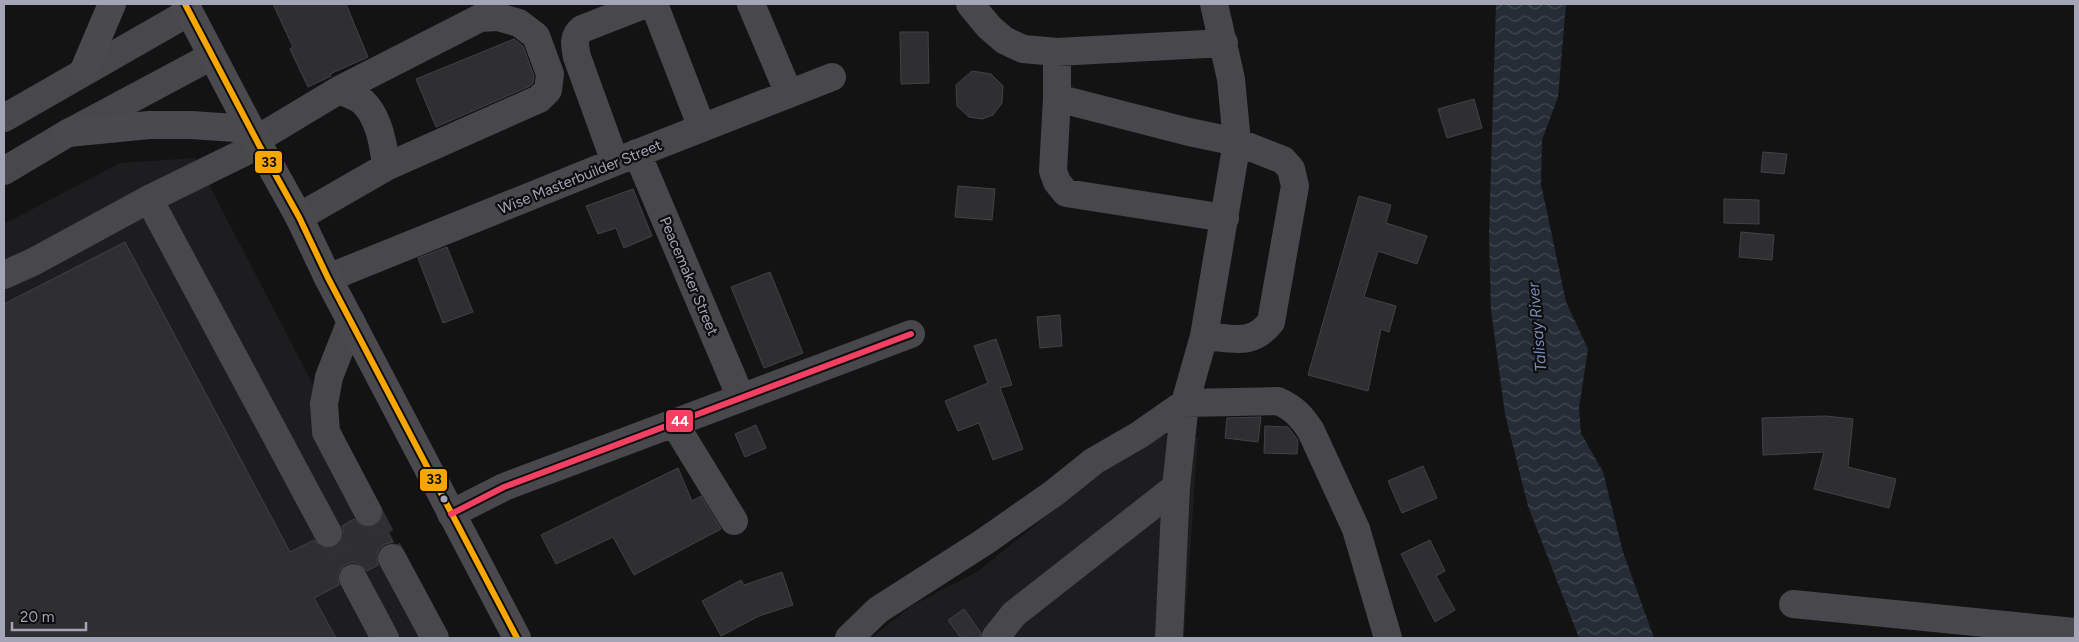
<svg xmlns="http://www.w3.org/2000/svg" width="2079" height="642" viewBox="0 0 2079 642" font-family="Figtree,sans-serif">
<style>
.built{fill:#1d1d1f}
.water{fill:url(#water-waves)}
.building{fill:#2f2f31;stroke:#424247}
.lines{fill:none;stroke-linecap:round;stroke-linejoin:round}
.minor-tunnel{stroke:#303034;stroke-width:28;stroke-dasharray:28 14;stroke-linecap:butt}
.minor{stroke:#47474c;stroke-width:28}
.major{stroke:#4a4a4e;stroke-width:28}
.bus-1-casing{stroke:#0e0d0f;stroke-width:10}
.bus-2-casing{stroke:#0e0d0f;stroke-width:10}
.bus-1{stroke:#f7a600;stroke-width:6}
.bus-2{stroke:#f24062;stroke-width:6}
.bus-dot{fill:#a3a5b6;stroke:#0e0d0f;stroke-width:2}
.labels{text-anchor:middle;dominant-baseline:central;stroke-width:4.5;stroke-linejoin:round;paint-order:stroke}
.street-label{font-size:15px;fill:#a3a5b6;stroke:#0e0d0f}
.water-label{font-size:16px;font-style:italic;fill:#778bb4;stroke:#0e0d0f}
.line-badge{stroke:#0e0d0f;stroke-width:2}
.badge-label{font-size:14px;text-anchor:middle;font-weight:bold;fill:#fff}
.pale-badge-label{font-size:14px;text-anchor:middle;font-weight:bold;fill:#111}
</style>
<defs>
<pattern id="water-waves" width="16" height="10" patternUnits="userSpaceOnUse" patternTransform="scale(1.25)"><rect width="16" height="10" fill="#262c36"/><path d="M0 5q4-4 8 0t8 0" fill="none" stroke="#424851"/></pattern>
</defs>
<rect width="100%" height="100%" fill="#131313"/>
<path class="built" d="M 195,158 L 445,638 L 4,638 L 4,224 L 120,163 Z
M 1169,433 L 1198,438 L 1184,638 L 871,638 L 911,606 L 977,572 L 1118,458 Z"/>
<path class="water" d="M 1496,4 L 1566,4 L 1558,97 L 1542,140 L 1541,184 L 1566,302 L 1588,349 L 1579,408 L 1581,433 L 1603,472 L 1623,552 L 1654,638 L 1579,638 L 1528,506 L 1505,414 L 1491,310 L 1489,233 Z"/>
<path class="building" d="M 273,4 L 346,4 L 368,57 L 330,74 L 331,76 L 308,87 L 290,49 L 293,47 Z
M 900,32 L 928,32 L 929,83 L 901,84 Z
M 514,39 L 523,46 L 534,76 L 533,83 L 530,86 L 436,127 L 416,79 Z
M 972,71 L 991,74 L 1003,86 L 1002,103 L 993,115 L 982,119 L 969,117 L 957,106 L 956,85 Z
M 1474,99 L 1482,128 L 1447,138 L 1438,109 Z
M 1763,152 L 1787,154 L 1784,174 L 1761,172 Z
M 958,186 L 995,189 L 992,220 L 955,217 Z
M 633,189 L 652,236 L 624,248 L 616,228 L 598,234 L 586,206 Z
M 1359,196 L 1391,205 L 1386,223 L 1427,236 L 1417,264 L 1378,251 L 1364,297 L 1396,306 L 1389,332 L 1381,329 L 1368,391 L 1308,375 Z
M 1724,199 L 1759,200 L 1759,224 L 1724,223 Z
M 1741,232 L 1774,235 L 1772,260 L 1739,257 Z
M 125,242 L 290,552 L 314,540 L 320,546 L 327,549 L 335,547 L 341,541 L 344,533 L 342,526 L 354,519 L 359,525 L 367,528 L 375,526 L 381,521 L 393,542 L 385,544 L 379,549 L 376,557 L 378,565 L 367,571 L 361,565 L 354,562 L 346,564 L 340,570 L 337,577 L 339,585 L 314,598 L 336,638 L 4,638 L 4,304 Z
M 447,247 L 473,312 L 443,323 L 418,258 Z
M 770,272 L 803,353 L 764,368 L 731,287 Z
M 1060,315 L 1062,346 L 1040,348 L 1037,317 Z
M 996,339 L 1012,385 L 1000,388 L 1023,449 L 993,460 L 979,423 L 958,431 L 945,401 L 988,383 L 974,346 Z
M 1826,416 L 1853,419 L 1848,467 L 1896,479 L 1889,508 L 1814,489 L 1824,452 L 1763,455 L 1762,418 Z
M 1261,417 L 1258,442 L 1225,438 L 1227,418 Z
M 756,425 L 766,448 L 745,457 L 735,434 Z
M 1265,426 L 1288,427 L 1298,440 L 1297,454 L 1264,453 Z
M 1423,466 L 1437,498 L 1402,513 L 1388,481 Z
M 678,468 L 692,501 L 701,496 L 721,529 L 634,575 L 613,537 L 556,564 L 541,535 Z
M 1430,540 L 1445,571 L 1436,576 L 1455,610 L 1435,622 L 1401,554 Z
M 782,572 L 793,605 L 759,616 L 721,636 L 702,601 L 741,580 L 744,585 Z
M 964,609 L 981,633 L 980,638 L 961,638 L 948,620 Z"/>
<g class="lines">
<path class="minor-tunnel" d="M 368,512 L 392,558
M 328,533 L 353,578"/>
<path class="minor" d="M 654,4 L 702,128
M 751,4 L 789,94
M 970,4 L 989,27 L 1004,40 L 1023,49 L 1057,52 L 1224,43
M 1057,52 L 1057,98 L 1189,132 L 1237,142 L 1283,160 L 1291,169 L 1295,186 L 1271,322 C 1251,347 1233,338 1204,336
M 339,90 C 346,93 357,97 363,102 C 379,117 384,146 386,167
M 1057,98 L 1053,171 L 1057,182 L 1066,193 L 1225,218
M 4,118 L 189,12
M 256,140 L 339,90 L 480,18 L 498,17 L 519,23 L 536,36 L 550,74 L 548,90 L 539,99 L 386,167 L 299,217
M 637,153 L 741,398
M 615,162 L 577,57 C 575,46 572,37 582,29 L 646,4
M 4,171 L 68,133 L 212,56
M 149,199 L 328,533
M 4,275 L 33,262 L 149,199 L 259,145
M 328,278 L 615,162 L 832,77
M 351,321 L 329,377 L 324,404 L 326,432 L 368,512
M 674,423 L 734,521
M 451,514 L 504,487 L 911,334
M 392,558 L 435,638
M 353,578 L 385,638
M 1793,604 L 2075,632
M 849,638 L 878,610 L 984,542 L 1054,493 L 1094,461 L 1139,435 L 1185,403 L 1278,401 C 1294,408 1302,417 1311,431 L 1356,529 L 1388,638
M 995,638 L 1014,614 L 1176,487
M 1169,638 L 1176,487 L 1185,403 L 1204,336 L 1237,142 L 1231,79 L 1214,4"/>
<path class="major" d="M 185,4 L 259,145 L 299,217 L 328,278 L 517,638
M 84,70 L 112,4
M 68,133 L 149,125 L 191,125 L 250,129"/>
<defs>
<path id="bus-1" d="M 185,4 L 259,145 L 299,217 L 328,278 L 517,638"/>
<path id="bus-2" d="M 451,514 L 504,487 L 911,334"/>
</defs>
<use href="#bus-1" class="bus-1-casing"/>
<use href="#bus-2" class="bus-2-casing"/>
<use href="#bus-1" class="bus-1"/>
<use href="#bus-2" class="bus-2"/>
</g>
<circle class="bus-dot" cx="444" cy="499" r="4.5"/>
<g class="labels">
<g class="street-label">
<text transform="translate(580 177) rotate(-22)">Wise Masterbuilder Street</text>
<text transform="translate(689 276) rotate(67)">Peacemaker Street</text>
</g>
<g class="water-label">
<text transform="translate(1537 327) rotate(-95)">Talisay River</text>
</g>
</g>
<g class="line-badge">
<rect x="254" y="150" width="29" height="24" rx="5" fill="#f7a600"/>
<rect x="665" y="409" width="29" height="24" rx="5" fill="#f24062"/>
<rect x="419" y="468" width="29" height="24" rx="5" fill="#f7a600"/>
</g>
<g class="badge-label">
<text x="680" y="426">44</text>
</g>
<g class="pale-badge-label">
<text x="269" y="167">33</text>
<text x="434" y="484">33</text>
</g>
<rect width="2079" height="642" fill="none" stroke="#a3a5b6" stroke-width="10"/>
<path d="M12 622v8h74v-8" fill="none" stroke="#a3a5b6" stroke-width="2.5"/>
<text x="20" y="622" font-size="15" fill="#a3a5b6" stroke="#0e0d0f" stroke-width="4" paint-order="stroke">20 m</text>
</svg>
